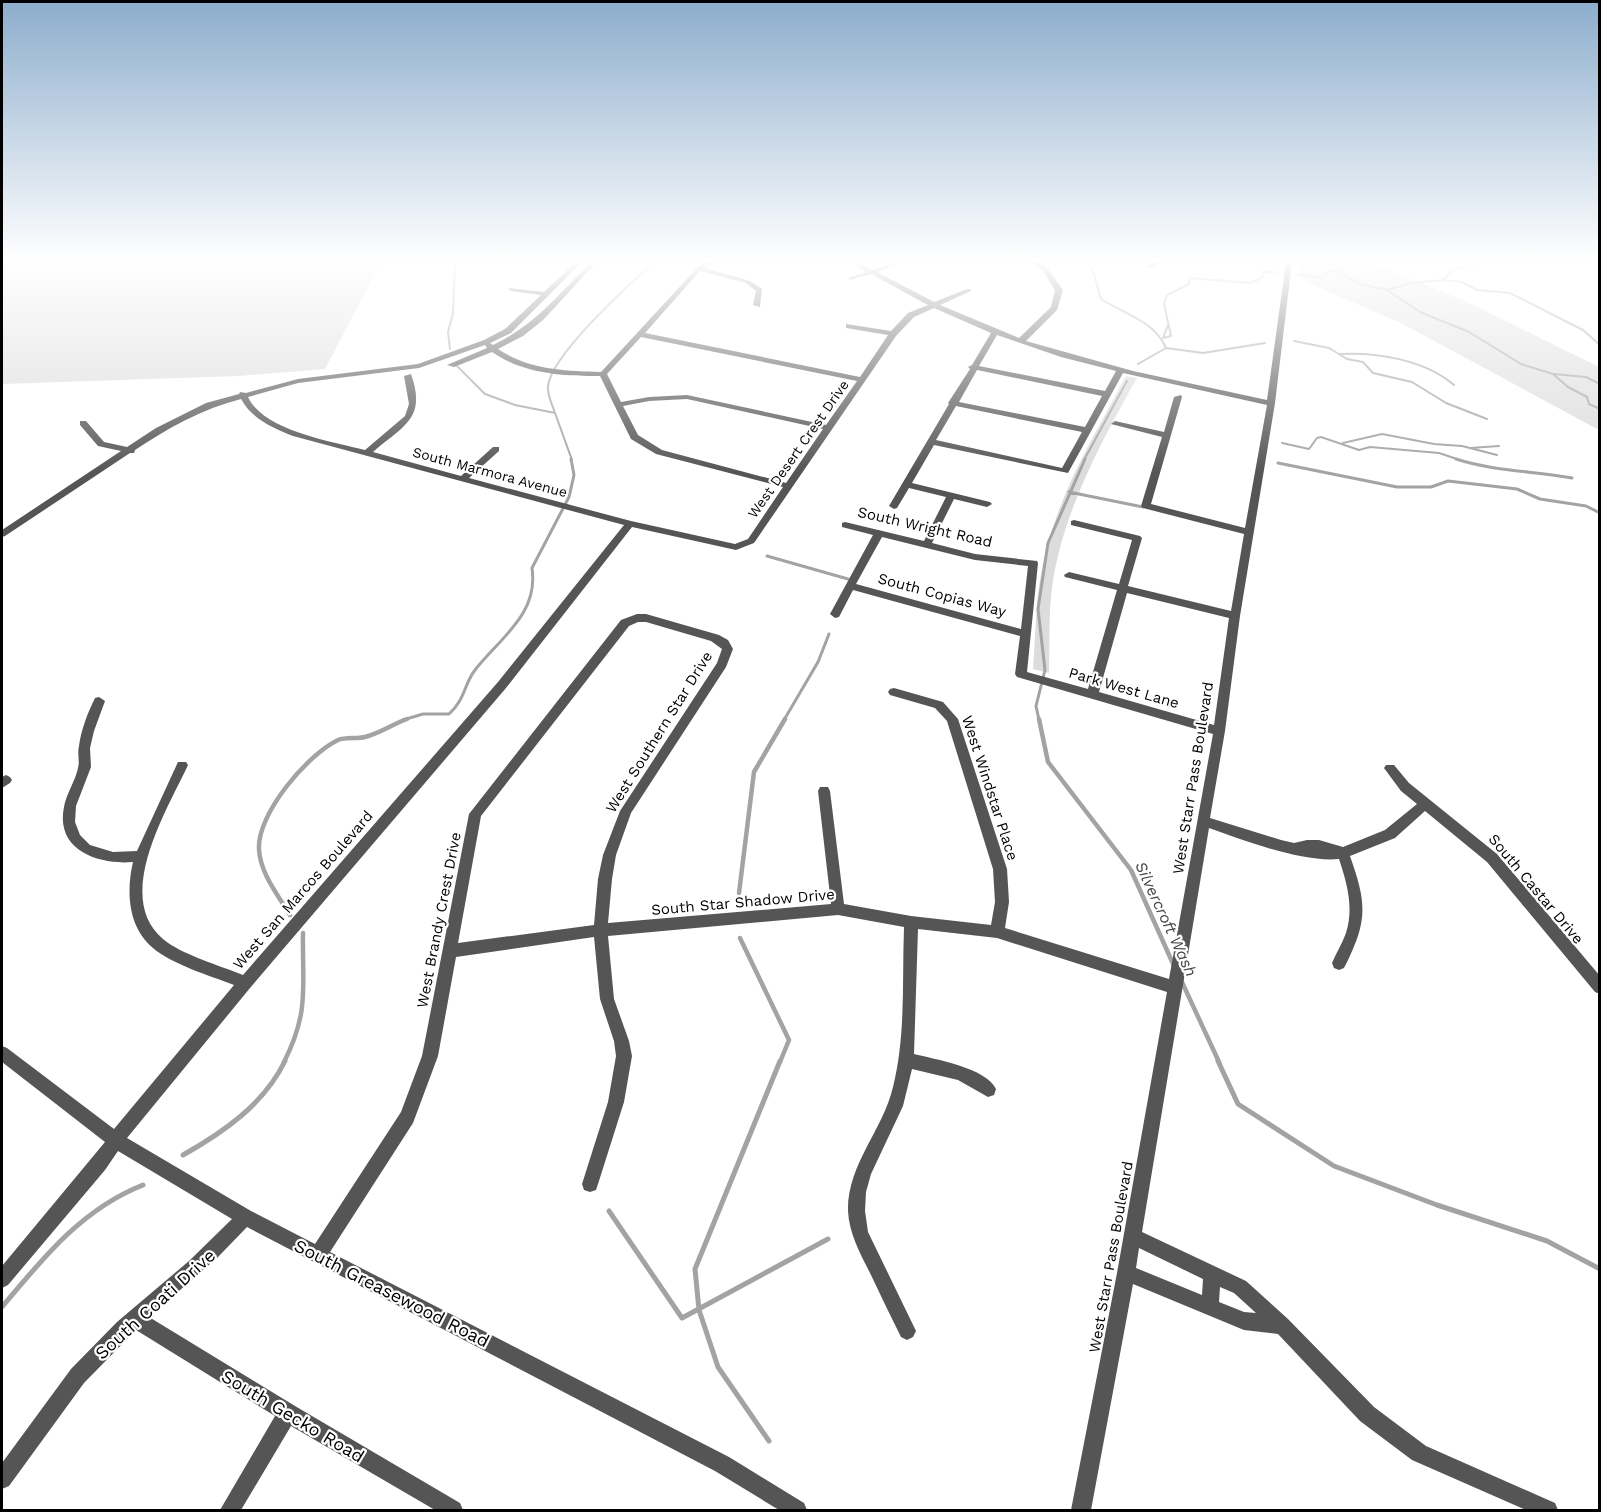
<svg xmlns="http://www.w3.org/2000/svg" width="1601" height="1512" viewBox="0 0 1601 1512" font-family="'Work Sans',sans-serif">
<style>
.green{fill:#dcdcdc}
.lines{fill:none;stroke-linecap:round;stroke-linejoin:round}
.stream-far3{stroke:#a3a3a3;stroke-width:2}
.stream-far2{stroke:#a3a3a3;stroke-width:3}
.stream-far1{stroke:#a3a3a3;stroke-width:4.5}
.stream{stroke:#a3a3a3;stroke-width:5}
.minor{fill:#555;fill-rule:evenodd}
.labels{text-anchor:middle;dominant-baseline:central;stroke-width:4.5;stroke-linejoin:round;paint-order:stroke}
.far-street-label{font-size:14px;fill:#000;stroke:#fff}
.street-label{font-size:15px;fill:#000;stroke:#fff}
.water-label{font-size:16px;font-style:italic;fill:#444;stroke:#fff}
.near-street-label{font-size:18px;fill:#000;stroke:#fff}
</style>
<rect width="100%" height="100%" fill="#fff"/>
<path class="green" d="M 2,262 L 381,262 L 325,369 L 238,376 L 2,384 Z
M 1301,262 L 1368,262 L 1463,300 L 1599,367 L 1599,430 L 1401,323 L 1299,279 Z
M 1126,376 L 1137,378 C 1102,440 1064,510 1053,581 C 1048,611 1050,643 1049,673 L 1033,669 C 1036,636 1035,601 1042,569 C 1055,499 1093,438 1126,376 Z"/>
<g class="lines">
<path class="stream-far3" d="M 1087,262 L 1093,271 L 1101,299 C 1124,314 1155,321 1166,348 L 1138,364
M 1296,274 L 1323,278 L 1328,272 L 1338,271 L 1359,284 L 1387,290 L 1412,283 L 1443,280 L 1454,269 L 1470,264 L 1504,262
M 1443,280 L 1462,282 L 1477,290 L 1510,293 L 1583,330 L 1600,345
M 1387,290 L 1420,312 L 1469,332 L 1521,364 L 1553,374 L 1568,387 L 1587,397 L 1589,404 L 1600,409
M 1163,338 L 1171,336 L 1164,304 L 1167,295 L 1189,284 L 1189,278 L 1251,283 L 1263,277 L 1262,272 L 1276,272
M 1163,338 L 1168,325
M 1294,341 L 1329,348 L 1347,359 L 1363,362 L 1373,373 L 1412,382 L 1446,403 L 1487,419
M 1166,348 L 1203,353 L 1265,343
M 450,349 L 448,332 L 453,313 L 455,262
M 1340,354 C 1377,352 1425,360 1454,385
M 457,366 L 485,394 L 515,405 L 555,413 L 572,460
M 1554,374 L 1586,377 L 1600,384
M 555,413 C 552,404 547,395 548,386 C 552,354 629,285 654,262
M 1282,443 L 1309,449 L 1317,438 L 1321,437 L 1359,450 L 1370,447 L 1439,453 L 1460,460
M 1343,443 L 1382,434 L 1434,444 L 1462,446 L 1497,455
M 1470,448 L 1499,446
M 1084,460 L 1127,381"/>
<path class="stream-far2" d="M 1456,459 C 1493,471 1533,471 1572,478
M 1278,463 L 1397,487 L 1431,487 L 1448,481 L 1517,489 L 1540,499 L 1586,506 L 1600,513
M 1069,492 L 1143,507
M 767,556 L 848,579
M 403,720 L 423,714 L 449,714 C 466,698 463,686 475,670 C 500,638 539,614 532,568 L 569,497 L 574,475 L 571,459
M 784,720 L 818,662 L 829,634
M 1039,720 L 1036,706 L 1045,670 L 1038,609 L 1048,543 L 1085,459"/>
<path class="stream-far1" d="M 1039,719 L 1048,762 L 1131,870 L 1174,966
M 739,893 L 754,772 L 785,719
M 290,915 C 278,895 260,873 259,849 C 257,814 307,755 338,740 C 345,737 357,739 365,737 C 380,733 393,724 407,719
M 740,938 L 789,1040 L 780,1062
M 1181,980 L 1219,1062
M 284,1062 C 310,1011 302,986 303,933"/>
<path class="stream" d="M 1218,1061 L 1238,1104 L 1334,1166 L 1437,1205 L 1547,1241 L 1600,1269
M 183,1155 C 224,1132 264,1104 285,1061
M 609,1211 L 682,1318 L 828,1239
M 2,1307 C 43,1258 82,1209 143,1185
M 769,1441 L 718,1367 L 699,1310 L 695,1269 L 780,1061"/>
<path class="minor" d="M 576,262 L 582,262 L 511,333 L 490,343 L 493,345 C 534,326 560,293 591,262 L 597,262 L 543,320 L 523,336 L 498,349 C 529,370 565,371 601,372 L 697,268 L 707,262 L 714,262 L 705,268 L 750,281 L 762,289 L 760,307 L 753,305 L 756,291 L 746,283 L 700,271 L 645,333 L 860,377 L 888,335 L 846,328 L 846,324 L 891,331 L 908,313 L 928,305 L 871,274 L 849,280 L 849,278 L 866,272 L 851,262 L 858,262 L 872,270 L 896,262 L 904,262 L 877,272 L 934,302 L 967,289 L 971,289 L 971,291 L 940,305 L 1019,338 L 1051,307 L 1055,290 L 1043,271 L 1034,262 L 1041,262 L 1048,269 L 1063,290 L 1057,310 L 1026,341 L 1133,371 L 1267,400 L 1286,262 L 1292,262 L 1275,403 L 1240,616 L 1225,731 L 1210,818 L 1281,840 L 1294,843 L 1307,840 L 1319,840 L 1343,847 L 1385,830 L 1417,804 L 1401,791 L 1384,768 L 1386,765 L 1394,765 L 1409,783 L 1497,854 L 1600,976 L 1600,994 L 1595,992 L 1487,862 L 1425,811 L 1395,838 L 1350,856 C 1367,904 1368,921 1344,968 L 1339,970 L 1334,968 L 1332,963 C 1336,953 1342,944 1346,933 C 1354,908 1347,883 1339,859 C 1304,863 1242,840 1209,828 L 1142,1232 L 1246,1281 L 1288,1319 L 1374,1407 L 1426,1446 L 1555,1503 L 1558,1510 L 1526,1510 L 1412,1460 L 1360,1421 L 1278,1334 L 1244,1330 L 1133,1284 L 1091,1510 L 1071,1510 L 1117,1273 L 1167,992 L 997,938 L 918,929 L 914,1054 C 934,1059 987,1068 996,1089 L 994,1095 L 988,1097 L 958,1080 L 912,1069 L 903,1106 L 871,1174 L 866,1192 L 865,1211 L 868,1232 L 916,1331 L 913,1337 L 907,1340 L 901,1337 C 891,1317 881,1296 871,1275 C 861,1255 849,1234 848,1211 C 847,1165 883,1130 893,1087 C 906,1035 902,980 904,927 L 838,915 L 608,936 L 614,999 L 629,1041 L 632,1056 L 624,1102 L 598,1184 L 596,1190 L 590,1192 L 584,1190 L 582,1184 L 608,1102 L 616,1056 L 614,1041 L 600,999 L 594,937 L 456,957 L 438,1056 L 413,1123 L 330,1252 L 729,1457 L 804,1503 L 807,1510 L 779,1510 L 715,1471 L 247,1227 L 218,1257 L 149,1317 L 295,1406 L 460,1503 L 463,1510 L 435,1510 L 291,1426 L 241,1510 L 220,1510 L 275,1416 L 136,1330 L 84,1383 L 9,1486 L 2,1489 L 2,1463 L 71,1369 L 117,1322 L 189,1261 L 232,1219 L 118,1151 L 105,1170 L 8,1285 L 2,1288 L 2,1266 L 105,1142 L 2,1062 L 2,1046 L 7,1048 L 114,1129 L 234,985 C 211,976 171,964 153,948 C 128,927 126,892 133,862 C 99,865 55,851 64,807 C 66,794 75,782 78,768 C 80,761 77,753 79,746 C 81,730 88,712 95,698 L 99,697 L 105,701 L 94,731 L 90,748 L 91,767 L 76,806 L 75,822 L 80,835 L 90,845 L 113,852 L 137,851 L 178,762 L 186,762 L 188,765 C 167,810 113,897 163,939 C 180,954 221,966 243,975 L 498,682 L 624,525 L 293,436 C 273,428 252,419 241,399 C 202,409 168,428 135,450 L 134,453 L 130,453 L 5,536 L 2,537 L 2,530 L 121,451 L 98,446 L 80,425 L 80,421 L 86,421 L 104,442 L 127,447 L 156,428 L 206,403 L 239,394 L 240,392 L 246,393 L 298,379 L 418,364 L 484,340 L 505,329 L 541,295 L 511,291 L 508,289 L 509,288 L 544,292 ZM 934,308 L 991,333 L 972,365 L 968,367 L 970,369 L 948,403 L 949,404 L 889,506 L 894,509 L 897,508 L 909,488 L 946,497 L 924,541 L 845,522 L 842,523 L 842,527 L 873,535 L 830,614 L 835,618 L 839,617 L 853,590 L 1020,636 L 1015,674 L 1017,677 L 1213,734 L 1169,979 L 1005,928 L 1009,902 L 1007,869 L 958,719 L 943,702 L 894,688 L 890,689 L 888,692 L 890,695 L 935,708 L 947,721 L 993,869 L 995,902 L 991,925 L 911,916 L 844,904 L 830,791 L 828,787 L 820,787 L 818,791 L 831,904 L 608,923 L 612,879 L 616,855 L 631,813 L 726,667 L 733,649 L 728,640 L 719,635 L 646,614 L 637,614 L 621,620 L 469,814 L 422,1056 L 401,1112 L 315,1244 L 251,1211 L 127,1138 L 250,988 L 506,688 L 632,527 L 736,550 L 754,543 L 896,336 L 914,317 ZM 997,335 L 1061,357 L 1116,371 L 1105,391 L 979,366 ZM 641,337 L 857,381 L 826,425 L 687,395 L 649,397 L 621,402 L 607,374 ZM 485,345 L 487,348 L 447,365 L 454,367 L 492,352 C 524,374 563,376 600,376 L 631,439 L 656,454 L 783,487 L 748,539 L 735,544 L 631,521 L 469,478 L 499,451 L 499,447 L 493,447 L 461,476 L 373,452 C 403,426 427,419 411,374 L 404,376 L 409,404 L 405,416 L 365,450 C 331,441 264,431 248,397 L 298,383 L 419,368 ZM 977,370 L 1102,396 L 1085,427 L 959,402 ZM 1123,373 L 1267,405 L 1245,528 L 1151,504 L 1182,397 L 1181,395 L 1174,397 L 1164,432 L 1115,421 L 1111,424 L 1162,437 L 1141,506 L 1143,508 L 1244,534 L 1231,611 L 1128,586 L 1142,538 L 1140,536 L 1074,520 L 1071,521 L 1071,525 L 1132,540 L 1119,584 L 1069,572 L 1064,575 L 1065,577 L 1117,590 L 1088,689 L 1027,672 L 1038,563 L 1037,561 L 975,554 L 932,543 L 954,499 L 987,507 L 992,504 L 990,502 L 912,483 L 934,445 L 1068,473 ZM 687,399 L 823,429 L 786,483 L 662,450 L 638,435 L 623,406 L 649,401 ZM 956,406 L 1082,432 L 1062,468 L 936,440 ZM 882,537 L 975,560 L 1028,566 L 1021,629 L 856,584 ZM 1127,593 L 1229,618 L 1214,725 L 1099,692 ZM 638,622 L 646,622 L 711,641 L 722,649 L 717,663 L 620,811 L 603,855 L 598,879 L 594,925 L 458,943 L 481,816 L 629,626 ZM 1139,1248 L 1203,1279 L 1202,1295 L 1136,1268 ZM 1220,1287 L 1234,1293 L 1256,1313 L 1244,1312 L 1219,1302 Z
M 1154,262 L 1161,262 L 1152,268 L 1148,268 L 1148,266 Z
M 6,775 L 10,777 L 12,780 L 10,783 L 2,788 L 2,777 Z"/>
</g>
<linearGradient id="sky" x2="0" y2="1"><stop stop-color="#8cadcc"/><stop offset="0.55" stop-color="#fff"/><stop offset="1" stop-color="#fff" stop-opacity="0"/></linearGradient>
<rect width="1601" height="473" fill="url(#sky)"/>
<g class="labels">
<g class="far-street-label">
<text transform="translate(798 449) rotate(-55)">West Desert Crest Drive</text>
<text transform="translate(490 472) rotate(15)">South Marmora Avenue</text>
</g>
<g class="street-label">
<text transform="translate(925 527) rotate(13)">South Wright Road</text>
<text transform="translate(942 595) rotate(15)">South Copias Way</text>
<text transform="translate(1124 688) rotate(16)">Park West Lane</text>
<text transform="translate(659 732) rotate(-58)">West Southern Star Drive</text>
<text transform="translate(1193 778) rotate(-81)">West Starr Pass Boulevard</text>
<text transform="translate(990 788) rotate(72)">West Windstar Place</text>
<text transform="translate(1536 889) rotate(50)">South Castar Drive</text>
<text transform="translate(303 890) rotate(-49)">West San Marcos Boulevard</text>
<text transform="translate(743 902) rotate(-5)">South Star Shadow Drive</text>
<text transform="translate(439 920) rotate(-79)">West Brandy Crest Drive</text>
<text transform="translate(1111 1257) rotate(-80)">West Starr Pass Boulevard</text>
</g>
<g class="water-label">
<text transform="translate(1166 919) rotate(65)">Silvercroft Wash</text>
</g>
<g class="near-street-label">
<text transform="translate(392 1293) rotate(27)">South Greasewood Road</text>
<text transform="translate(155 1304) rotate(-42)">South Coati Drive</text>
<text transform="translate(293 1416) rotate(31)">South Gecko Road</text>
</g>
</g>
<rect width="1601" height="1512" fill="none" stroke="#000000" stroke-width="6"/>
</svg>
